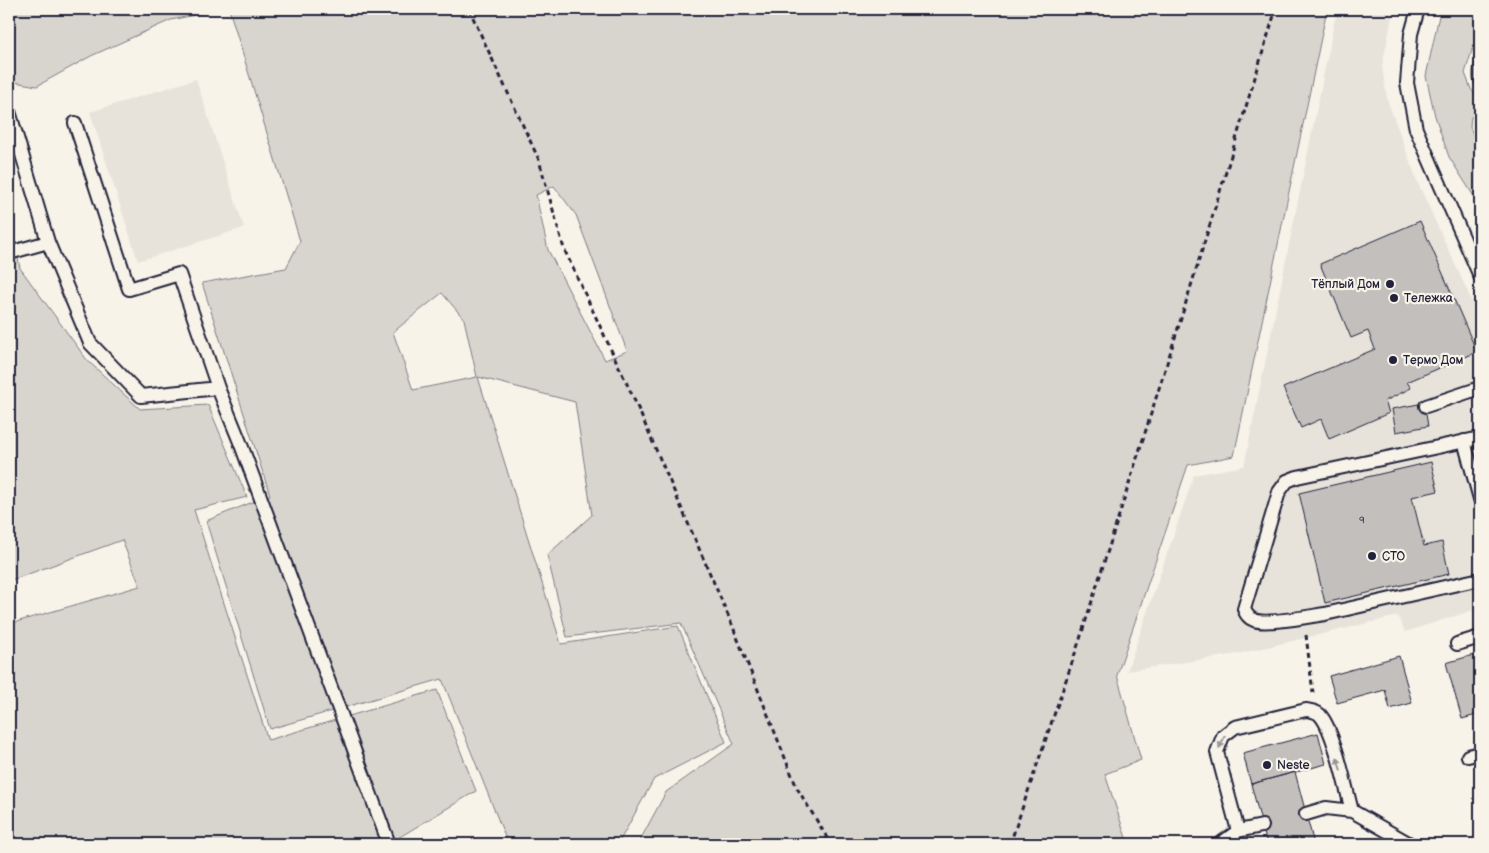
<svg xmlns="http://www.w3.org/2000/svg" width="1489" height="853" viewBox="0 0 1489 853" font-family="'Balsamiq Sans',sans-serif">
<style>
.built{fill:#e7e3db}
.green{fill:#d8d5cf;stroke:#7d7c85;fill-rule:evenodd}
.water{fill:#aeabad;stroke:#76747f}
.building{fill:#c2bfbd;stroke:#22223b}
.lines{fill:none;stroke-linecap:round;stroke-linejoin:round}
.service-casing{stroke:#22223b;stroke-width:16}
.path{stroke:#22223b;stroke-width:3;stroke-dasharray:5 4;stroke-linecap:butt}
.service{stroke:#f7f3e8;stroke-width:12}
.oneway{fill:#97959a}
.poi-dot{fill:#22223b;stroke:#f7f3e8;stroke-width:2}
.labels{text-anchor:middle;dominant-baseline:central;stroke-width:4.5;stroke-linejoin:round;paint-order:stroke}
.number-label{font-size:10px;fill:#4a495c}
.poi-label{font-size:12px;fill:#22223b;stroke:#f7f3e8;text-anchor:start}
</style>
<rect width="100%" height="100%" fill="#f7f3e8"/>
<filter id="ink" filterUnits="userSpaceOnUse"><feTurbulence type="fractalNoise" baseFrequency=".02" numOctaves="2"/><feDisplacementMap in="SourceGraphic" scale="10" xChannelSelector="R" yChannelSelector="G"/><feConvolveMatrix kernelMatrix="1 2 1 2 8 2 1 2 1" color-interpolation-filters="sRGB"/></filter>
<g filter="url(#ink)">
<path class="built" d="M 1337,9 L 1394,9 L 1382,66 L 1387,99 L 1418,183 L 1480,319 L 1480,608 L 1405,632 L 1398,616 L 1238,654 L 1127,671 L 1194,475 L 1244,466 Z
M 196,79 L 244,228 L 138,261 L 90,112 Z"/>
<path class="green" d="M 9,9 L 223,9 L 171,20 L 91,56 L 37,86 L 9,81 Z
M 229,9 L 1327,9 L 1234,456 L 1188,465 L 1117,675 L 1141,760 L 1105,774 L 1128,844 L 638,844 L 666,792 L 734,744 L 681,623 L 567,637 L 547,555 L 592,515 L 575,402 L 478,377 L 561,644 L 678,626 L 726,742 L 654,779 L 618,844 L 508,844 L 442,679 L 270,729 L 206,521 L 270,495 L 202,283 L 286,268 L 300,241 ZM 554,186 L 576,215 L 627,351 L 605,360 L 548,250 L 536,195 ZM 442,293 L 464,319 L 477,377 L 413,390 L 393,332 Z
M 1442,9 L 1475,9 L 1478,10 L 1480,25 L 1465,73 L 1471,89 L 1480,101 L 1480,117 L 1471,117 L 1470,127 L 1480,151 L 1480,206 L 1449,157 L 1435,116 L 1426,76 L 1440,11 Z
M 9,213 L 20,268 L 87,360 L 140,409 L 208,405 L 247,497 L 194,510 L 268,740 L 437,690 L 476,791 L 388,844 L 9,844 L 9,624 L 140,586 L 122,540 L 9,581 Z"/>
<path class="water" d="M 1480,47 L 1480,93 C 1467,76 1474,66 1480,47 Z"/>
<path class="building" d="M 1420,221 L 1477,352 L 1407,382 L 1411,388 L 1385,401 L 1389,413 L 1329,439 L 1321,419 L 1301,428 L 1283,388 L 1375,349 L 1368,331 L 1351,338 L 1320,264 Z
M 1424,403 L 1428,426 L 1396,432 L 1392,409 Z
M 1431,462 L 1438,491 L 1412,497 L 1424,546 L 1442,542 L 1449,574 L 1325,603 L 1299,493 Z
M 1480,653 L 1480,714 L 1462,719 L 1446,663 Z
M 1399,656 L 1412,703 L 1390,709 L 1385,690 L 1337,703 L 1329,676 Z
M 1318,733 L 1326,764 L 1251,784 L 1243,753 Z
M 1295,772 L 1314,844 L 1267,844 L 1251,784 Z"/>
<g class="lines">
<defs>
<path id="service" d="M 1418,9 L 1411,34 L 1407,83 L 1416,129 L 1480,276
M 9,111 L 48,242 L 90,343 L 141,396 L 218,388 L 240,442 L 389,844
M 75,123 L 129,289 L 179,274 L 218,388
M 9,253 L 48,242
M 1426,406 L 1480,388
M 1480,438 L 1297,477 L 1287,481 L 1279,492 L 1244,609 C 1246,614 1248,618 1254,620 C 1264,625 1311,616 1325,614 L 1480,579
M 1464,441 L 1480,499
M 1457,644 L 1480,637
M 1468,756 L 1480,753
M 1306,814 L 1326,808 L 1352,811 L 1410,844
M 1238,831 L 1217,752 L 1223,736 L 1235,727 L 1306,710 C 1312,711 1316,711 1320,715 C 1334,730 1346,789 1352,811
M 1220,844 L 1238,831 L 1262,826"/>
</defs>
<use href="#service" class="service-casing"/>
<path class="path" d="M 469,9 L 539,160 L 564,249 L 634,399 L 731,622 L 797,788 L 831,844
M 1306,635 L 1313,693
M 1010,844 L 1080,639 L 1179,325 L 1276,9"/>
<use href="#service" class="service"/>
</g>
<defs><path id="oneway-solid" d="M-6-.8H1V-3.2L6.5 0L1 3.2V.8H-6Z" transform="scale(1.25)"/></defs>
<g class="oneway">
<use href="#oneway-solid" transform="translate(1222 742) rotate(115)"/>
<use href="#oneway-solid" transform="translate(1339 764) rotate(-106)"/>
</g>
</g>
<g class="poi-dot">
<circle cx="1390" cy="284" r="5"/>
<circle cx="1394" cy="298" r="5"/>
<circle cx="1393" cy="360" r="5"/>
<circle cx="1372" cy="556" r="5"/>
<circle cx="1267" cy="765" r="5"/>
</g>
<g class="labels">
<g class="number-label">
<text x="1362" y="520">9</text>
</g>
<g class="poi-label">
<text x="1380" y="284" text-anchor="end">Тёплый Дом</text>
<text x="1404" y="298">Тележка</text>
<text x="1403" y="360">Термо Дом</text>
<text x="1382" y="556">СТО</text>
<text x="1277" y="765">Neste</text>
</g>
</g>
<rect width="1489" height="853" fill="none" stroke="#f7f3e8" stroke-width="30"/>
<rect x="15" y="15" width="1459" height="823" fill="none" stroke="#22223b" stroke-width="2" filter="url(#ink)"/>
</svg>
